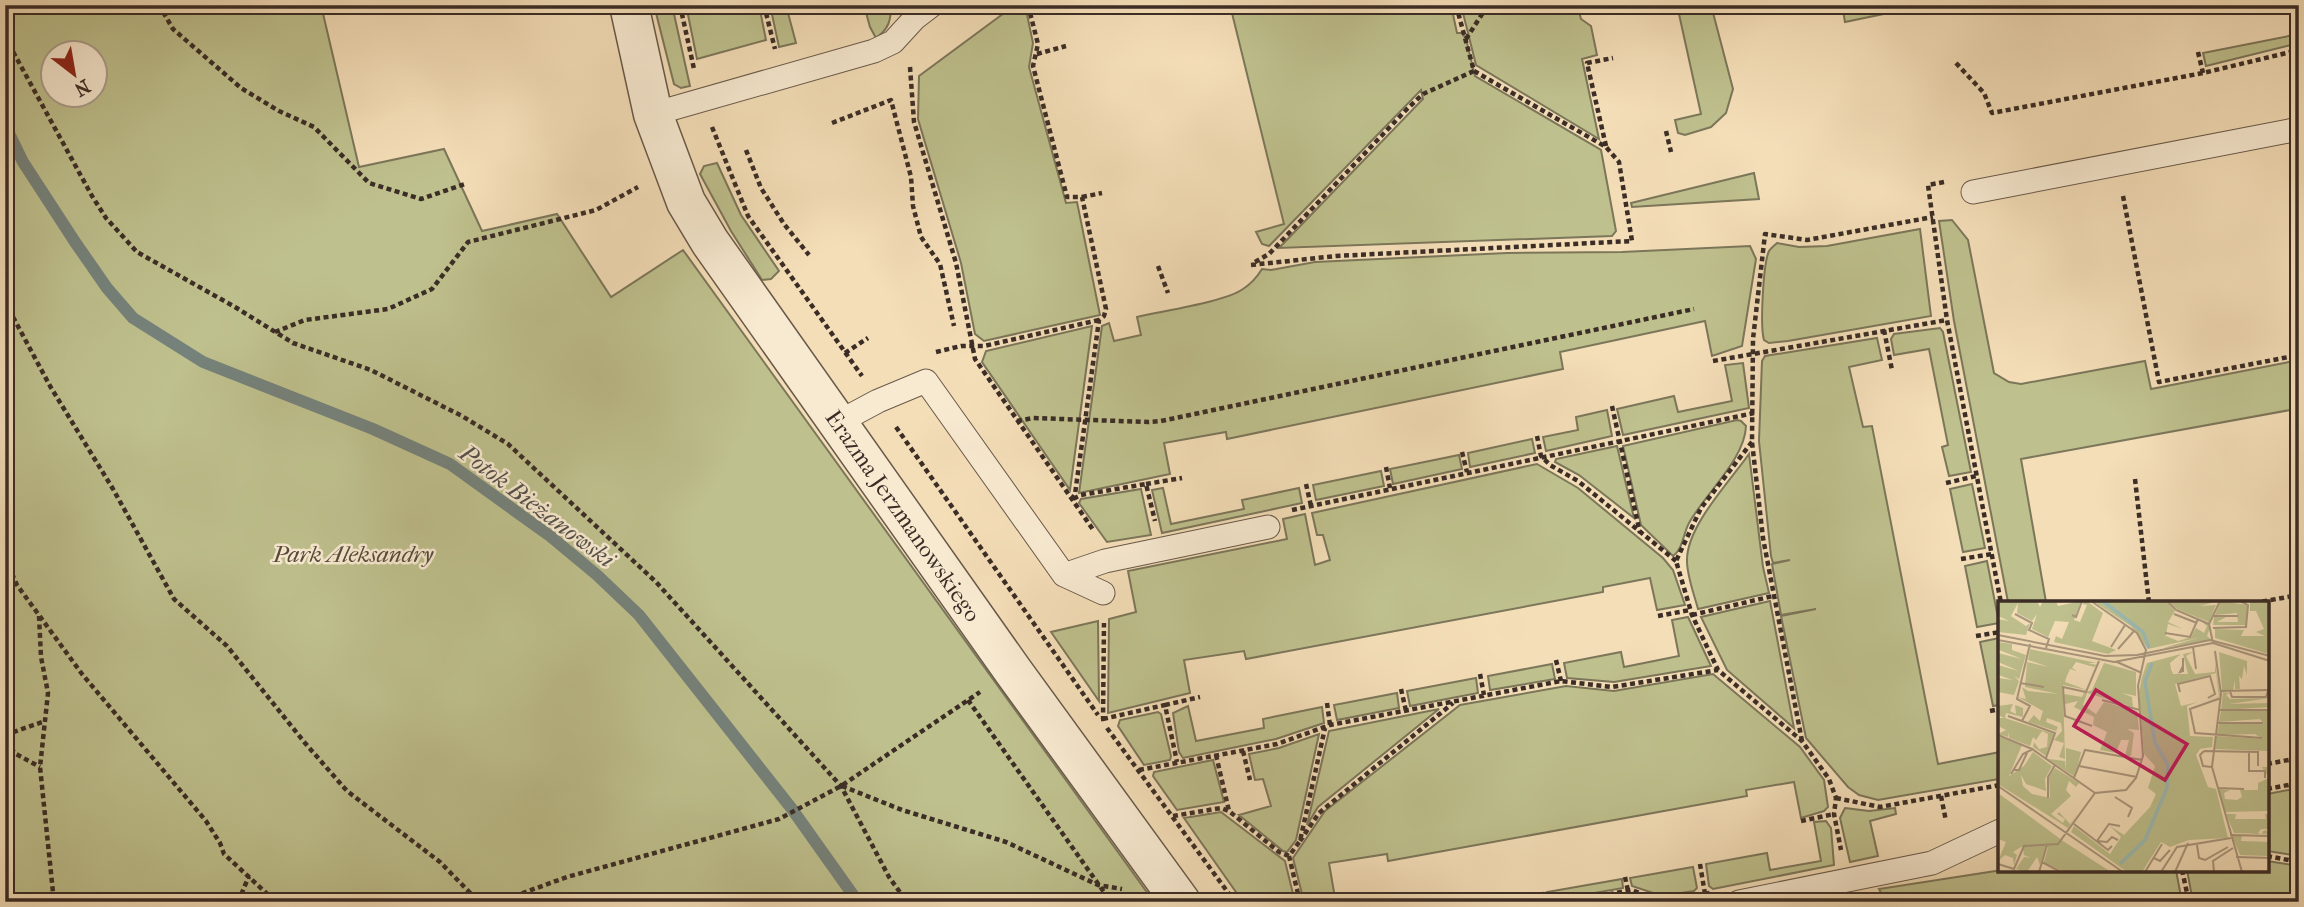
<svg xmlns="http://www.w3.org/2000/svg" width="2304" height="907" viewBox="0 0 2304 907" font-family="'IM FELL French Canon',serif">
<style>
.green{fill:#bec08d;stroke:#7c765a;stroke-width:2;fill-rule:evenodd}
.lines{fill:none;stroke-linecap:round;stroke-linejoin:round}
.stream{stroke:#75827b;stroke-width:12}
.service-casing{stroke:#69594a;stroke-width:25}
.minor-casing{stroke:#69594a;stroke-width:41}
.path{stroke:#3b2d26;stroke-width:4.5;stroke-dasharray:5 3.5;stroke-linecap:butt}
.service{stroke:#f8ead1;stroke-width:23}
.minor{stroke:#f8ead1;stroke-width:38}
.labels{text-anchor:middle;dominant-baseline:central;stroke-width:5;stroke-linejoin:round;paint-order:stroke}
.street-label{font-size:23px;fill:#3b2d26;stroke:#f8ead1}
.park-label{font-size:23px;font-style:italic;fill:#554a3b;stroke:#f8ead1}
.water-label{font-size:24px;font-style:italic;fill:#53504a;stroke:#f8ead1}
.inset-river{fill:none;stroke:#9cbbb4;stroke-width:3.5}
.inset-road{fill:none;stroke:#aa977e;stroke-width:2}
.view{fill:#c2185b;fill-opacity:0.15;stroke:#c2185b;stroke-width:3.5}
.inset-edge{fill:none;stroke:#3b2d26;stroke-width:3.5}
</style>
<rect width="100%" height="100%" fill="#f4deb8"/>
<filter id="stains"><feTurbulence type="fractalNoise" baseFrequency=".00286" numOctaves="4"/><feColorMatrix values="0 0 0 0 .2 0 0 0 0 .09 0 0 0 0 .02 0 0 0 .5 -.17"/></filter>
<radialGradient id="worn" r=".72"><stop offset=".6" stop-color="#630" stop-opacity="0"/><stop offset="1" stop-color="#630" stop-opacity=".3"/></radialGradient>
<path class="green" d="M 5,5 L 321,5 L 359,167 L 444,149 L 482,231 L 557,214 L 611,297 L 683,250 L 1154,902 L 5,902 ZM 52,52 L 94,52 L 94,94 L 52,94 Z
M 654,5 L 672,5 L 690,86 L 681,88 L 674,84 Z
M 686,5 L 759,5 L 766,40 L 697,59 Z
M 770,5 L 789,5 L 791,12 L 788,13 L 796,43 L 779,47 Z
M 864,5 L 891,5 C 891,20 889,29 876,38 L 870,27 Z
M 1015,5 L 1025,5 L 1033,43 L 1029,67 L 1066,203 L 1077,202 L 1100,315 L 984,341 L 975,334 L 961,263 L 918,119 L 919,76 Z
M 1230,5 L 1451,5 L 1457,33 L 1462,33 L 1466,39 L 1475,76 L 1601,150 L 1616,231 L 1612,236 L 1279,248 L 1423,99 L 1421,90 L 1269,246 L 1262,244 L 1256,232 L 1284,224 Z
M 1461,5 L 1577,5 L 1581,19 L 1591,26 L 1597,55 L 1582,59 L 1599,139 L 1476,65 Z
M 1677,5 L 1711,5 L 1733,89 L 1726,113 L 1711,127 L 1685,135 L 1678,133 L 1675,120 L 1701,114 Z
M 1842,5 L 1927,5 L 1845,22 Z
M 2299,34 L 2299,43 L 2206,66 L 2203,53 Z
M 717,163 L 741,215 L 779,271 L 771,279 L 762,280 L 731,231 L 700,174 L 704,166 Z
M 1754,173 L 1759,199 L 1632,207 L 1631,203 Z
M 1952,220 L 1968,240 L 1994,373 L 2009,382 L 2021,384 L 2145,361 L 2151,389 L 2299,360 L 2299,417 L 2290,410 L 2021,459 L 2046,602 L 2008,602 L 1954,321 L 1939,221 Z
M 1920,229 L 1931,316 L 1788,341 L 1769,343 L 1764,340 C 1760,327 1763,264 1769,251 C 1771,248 1774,246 1777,243 L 1799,247 L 1827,246 Z
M 1750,246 L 1756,259 L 1742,346 L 1712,356 L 1705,321 L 1560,352 L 1563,369 L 1227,439 L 1226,432 L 1164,443 L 1170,474 L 1079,493 L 1102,326 L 1109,323 L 1114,341 L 1141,335 L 1137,317 C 1161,311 1225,302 1243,289 C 1251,284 1257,277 1262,269 L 1271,270 L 1315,262 L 1507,253 L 1622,252 Z
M 1092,326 L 1070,490 L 982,362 L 986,351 Z
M 1940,328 L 1943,332 L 1971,472 L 1949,476 L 1942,447 L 1948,445 L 1929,349 L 1894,355 L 1891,339 L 1894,334 Z
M 1877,338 L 1882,360 L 1849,367 L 1863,427 L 1872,426 L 1938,764 L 2000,752 L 1999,779 L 1878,800 L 1859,795 L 1848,787 L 1806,738 L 1781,616 L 1816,609 L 1781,615 L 1772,564 L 1790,560 L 1773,563 L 1771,556 L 1759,441 L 1762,361 L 1765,356 Z
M 1743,363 L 1749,408 L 1623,435 L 1617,409 L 1674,396 L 1678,412 L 1732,401 L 1725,365 Z
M 1607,410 L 1612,436 L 1546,451 L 1543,437 L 1578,430 L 1576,417 Z
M 1737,420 L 1741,421 L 1746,426 C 1745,459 1705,494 1689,523 C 1683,534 1683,549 1673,556 L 1641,525 L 1623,446 Z
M 1532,439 L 1535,453 L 1470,467 L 1468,453 Z
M 1617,446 L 1634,518 L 1579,475 L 1555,462 L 1556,459 Z
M 1749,454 L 1763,567 L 1769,593 L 1698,609 C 1694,594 1687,576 1687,561 C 1686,527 1730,481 1749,454 Z
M 1459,455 L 1462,469 L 1393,484 L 1390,469 Z
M 1537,464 L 1578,488 L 1663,558 L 1673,570 L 1685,605 L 1657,610 L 1650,578 L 1603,587 L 1603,592 L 1246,659 L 1244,651 L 1184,660 L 1190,693 L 1108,713 L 1109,619 L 1136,612 L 1128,571 L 1287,539 L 1283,519 L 1305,514 L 1315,565 L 1330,560 L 1323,535 L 1317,535 L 1312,513 Z
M 1381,471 L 1384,486 L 1316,500 L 1313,485 Z
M 1972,484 L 1985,548 L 1963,552 L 1950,489 Z
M 1163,488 L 1171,524 L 1244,509 L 1242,500 L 1299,488 L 1302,503 L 1162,533 L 1152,490 Z
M 1141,489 L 1151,535 L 1107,542 L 1079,503 L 1081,499 Z
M 1987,561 L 1999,623 L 1977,627 L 1965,566 Z
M 1770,601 L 1794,728 L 1727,670 L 1701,617 Z
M 1688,617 L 1711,666 L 1614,682 L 1567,678 L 1564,663 L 1621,652 L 1624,667 L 1679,656 L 1672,620 Z
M 1098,621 L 1099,701 L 1051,632 Z
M 1999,638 L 1999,705 L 1993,706 L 1980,642 Z
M 1552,664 L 1555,679 L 1490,690 L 1488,676 Z
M 1713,674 L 1800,747 L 1824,780 L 1828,807 L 1824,811 L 1801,818 L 1794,782 L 1746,790 L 1747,796 L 1388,861 L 1387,854 L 1329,863 L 1335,898 L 1304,902 L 1293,858 L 1325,811 L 1460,705 L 1566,686 L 1614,691 Z
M 1476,678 L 1478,693 L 1410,706 L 1407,691 Z
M 1397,693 L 1399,708 L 1337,720 L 1334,705 Z
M 1188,706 L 1196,741 L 1264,728 L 1263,719 L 1322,707 L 1324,723 L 1276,739 L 1183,758 L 1179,752 L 1173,713 Z
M 1439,709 L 1318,807 L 1307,825 L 1329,731 Z
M 1158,712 L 1161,714 L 1171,756 L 1170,760 L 1144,765 L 1118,726 L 1120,720 Z
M 1319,734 L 1296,840 L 1287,852 L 1283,851 L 1239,815 L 1271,806 L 1263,779 L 1255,780 L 1249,754 L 1279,748 Z
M 1213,760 L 1224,802 L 1177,810 L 1153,776 L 1154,772 Z
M 2299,788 L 2299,856 L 2267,851 L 2267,794 Z
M 1845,808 L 1869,811 L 1895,808 L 1896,814 L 1870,821 L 1878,856 L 1850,862 L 1840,818 Z
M 1221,812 L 1285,861 L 1295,902 L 1243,902 L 1184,818 Z
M 1826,821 L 1831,828 L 1834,865 L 1713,889 L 1709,886 L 1706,864 L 1767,853 L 1770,870 L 1821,861 L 1814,822 Z
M 2267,861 L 2299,866 L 2299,902 L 2193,902 L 2187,870 L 2267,870 Z
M 1693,867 L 1697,888 L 1694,891 L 1662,896 L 1632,886 L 1630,878 Z
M 2002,870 L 2176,870 L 2182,902 L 1886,902 L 1879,889 Z
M 1622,879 L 1623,888 L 1549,901 L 1547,892 Z"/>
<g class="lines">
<path class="stream" d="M 5,125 L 23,162 L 75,242 L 107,288 L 133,318 L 203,362 L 373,429 L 450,464 L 550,536 L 597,575 L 639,615 L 792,809 L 858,902"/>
<defs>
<path id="service" d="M 653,114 L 874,51 L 893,42 L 915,18 L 932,5
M 1973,192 L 2299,129
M 837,423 L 878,401 L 926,381 L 1064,575 L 1103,593
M 1064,575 L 1105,561 L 1268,527
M 1739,902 L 1932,863 L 2000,831"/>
<path id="minor" d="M 629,5 L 653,114 L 686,202 L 710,242 L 1013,671 L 1181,902"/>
</defs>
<use href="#service" class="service-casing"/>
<use href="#minor" class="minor-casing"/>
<path class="path" d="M 159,5 L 173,29 L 241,88 L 279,111 L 314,127 L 369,183 L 421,199 L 465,184
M 680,5 L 694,69
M 764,5 L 775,49
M 1028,5 L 1038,44 L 1033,66 L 1067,197 L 1082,197 L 1106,309 L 1104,316 L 1099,320 L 1075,494 L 1071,500 L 1081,495 L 1146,484 L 1155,521
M 5,37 L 92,196 L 106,218 L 137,252 L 235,307 L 293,343 L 371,370 L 462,416 L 508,444 L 656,582 L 841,786 L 889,877 L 907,902
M 1466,39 L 1488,5
M 2198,52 L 2203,73
M 1037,54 L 1066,46
M 1956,63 L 1984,93 L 1992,113 L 2203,73 L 2299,50
M 910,67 L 914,122 L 956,263 L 975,359 L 1094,531
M 832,123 L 891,100 L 911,177 L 913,206 L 921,237 L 940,264 L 954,326
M 712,127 L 748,216 L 862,376
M 1666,131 L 1671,152
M 1606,146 L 1587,63 L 1613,58
M 746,150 L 761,188 L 784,224 L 809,255
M 1944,182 L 1928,185 L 1947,320 L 2001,603
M 2123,196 L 2159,382 L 2299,355
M 1082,197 L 1102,193
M 1255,262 L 1269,254 L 1407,109 L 1423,94 L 1474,71
M 1251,265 L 1336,256 L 1632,241 L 1619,162 L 1606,147 L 1474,71 L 1456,5
M 1158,266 L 1168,293
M 5,302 L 50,386 L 113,489 L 174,599 L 227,646 L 305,743 L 347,791 L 440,862 L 479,902
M 1884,330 L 1892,370
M 275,332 L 305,320 L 388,309 L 432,289 L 468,242 L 596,210 L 638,187
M 936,352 L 961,346 L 984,346 L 1099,320
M 845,353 L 868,338
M 1713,361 L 1947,320
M 1612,406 L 1640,533
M 1017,421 L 1033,418 L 1148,422 L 1161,421 L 1694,309
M 896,427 L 1098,715
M 1537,436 L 1541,456 L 1550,465 L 1578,481 L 1676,561
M 1752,442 L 1701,508 L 1676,561 L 1692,615 L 1718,670 L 1802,741 L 1829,779 L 1836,798 L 1834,814 L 1841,850
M 1462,452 L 1467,472
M 1386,467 L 1390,488
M 2135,479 L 2149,603
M 1946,483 L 1976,476
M 1146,484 L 1182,478
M 1306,484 L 1311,506
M 1292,510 L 1754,413
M 5,558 L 17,585 L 82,674 L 206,821 L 220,843 L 224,854 L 276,902
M 1961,559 L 1992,554
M 2254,603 L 2299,595
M 1692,615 L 1773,596
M 39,616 L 41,657 L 48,693 L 40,767 L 54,902
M 1658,616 L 1690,610
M 1976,636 L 2000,632
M 1556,660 L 1561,681
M 1480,674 L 1484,695
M 1401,689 L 1406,711
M 968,700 L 1111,902
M 1327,703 L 1330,725
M 1165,705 L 1200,697
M 1990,711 L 2000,709
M 1101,719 L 1103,719 L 1104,623
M 1103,719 L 1165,705 L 1177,762
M 1107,728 L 1235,902
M 5,735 L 45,721
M 1802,741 L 1763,538 L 1752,442 L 1753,339 L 1765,234 L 1807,240 L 1933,217
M 5,742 L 16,754 L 40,767
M 1243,751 L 1250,780
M 1216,755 L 1229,811
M 2267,764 L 2299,758
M 1139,770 L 1277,744 L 1330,725 L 1561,681 L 1612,687 L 1718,670
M 842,786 L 902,810 L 1006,842 L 1098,885 L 1122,889
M 2267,789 L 2299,783
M 1941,796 L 1946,821
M 1836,798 L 1880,807 L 2000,785
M 1173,816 L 1221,808 L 1229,811 L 1279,852 L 1289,856
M 1801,821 L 1834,814
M 1300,841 L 1319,813 L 1453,703
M 2267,856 L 2299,862
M 1700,864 L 1705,894
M 2182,870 L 2189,902
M 1625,877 L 1628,891
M 1542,892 L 1543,902
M 238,902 L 249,876
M 498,902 L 567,877 L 779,819 L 841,786 L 980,692
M 1300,902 L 1289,856 L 1300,841 L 1325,728
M 1567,902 L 1632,890 L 1661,902
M 1663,902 L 1710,893"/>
<use href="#service" class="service"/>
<use href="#minor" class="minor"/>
</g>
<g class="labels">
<g class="street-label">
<text transform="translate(903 516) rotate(55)">Erazma Jerzmanowskiego</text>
</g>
<g class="park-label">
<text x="353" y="554">Park Aleksandry</text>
</g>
<g class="water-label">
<text transform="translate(537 506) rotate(37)">Potok Bieżanowski</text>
</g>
</g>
<g transform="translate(1998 601)">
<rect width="271" height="271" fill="#f4deb8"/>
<path d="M 0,0 L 39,0 L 42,6 L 45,0 L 58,0 L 60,5 L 83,0 L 76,19 L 82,21 L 89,4 L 84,3 L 89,0 L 105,12 L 94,40 L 118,49 L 110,53 L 56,41 L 58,35 L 64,38 L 71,21 L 57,20 L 50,36 L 34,28 L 39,13 L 34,20 L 19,12 L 20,2 L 13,15 L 28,25 L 32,22 L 28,34 L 0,31 L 0,18 L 11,20 L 0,15 ZM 95,0 L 168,0 L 177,10 L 170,21 L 185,28 L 170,23 L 167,39 L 168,35 L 180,40 L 193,36 L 198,27 L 206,32 L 209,25 L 202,19 L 210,23 L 212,27 L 209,35 L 214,39 L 165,47 L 200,37 L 150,48 L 133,25 ZM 170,0 L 220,0 L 202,5 L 218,4 L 211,21 L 179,8 ZM 223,0 L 249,4 L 249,24 L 215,24 L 216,16 L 228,16 L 219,21 L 240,21 L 239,12 L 217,14 ZM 252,0 L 271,1 L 271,53 L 217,37 L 217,28 L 246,29 L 243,35 L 267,35 L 258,31 L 266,28 L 258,10 L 252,10 ZM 0,41 L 14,43 L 14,49 L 28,54 L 21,78 L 16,75 L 21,80 L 16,94 L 0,91 L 0,77 L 15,79 L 0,74 L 0,64 L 21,70 L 0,61 L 0,52 L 24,58 L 1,49 ZM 32,48 L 99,62 L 90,62 L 99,64 L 96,66 L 78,61 L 74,67 L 79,70 L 72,68 L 68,77 L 67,81 L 89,89 L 65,84 L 67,158 L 61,156 L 66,142 L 56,139 L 64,130 L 63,122 L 49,117 L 48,121 L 60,126 L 58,130 L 30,121 L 36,114 L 42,120 L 45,110 L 20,96 L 28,98 L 24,86 L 30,90 L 61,93 L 27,86 L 29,61 L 51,66 L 30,59 ZM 195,51 L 188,55 L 197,73 L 217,71 L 217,62 L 222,95 L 203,102 L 221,95 L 218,72 L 177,83 L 183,105 L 200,101 L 189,105 L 192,135 L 215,136 L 214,146 L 202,148 L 198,154 L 210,186 L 218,188 L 230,237 L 191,239 L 172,246 L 163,241 L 144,271 L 129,271 L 73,231 L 76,225 L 112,253 L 123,236 L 112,225 L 126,234 L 152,206 L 158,193 L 150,187 L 157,165 L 146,153 L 141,91 L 144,76 L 149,62 L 183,53 L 172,62 L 173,68 L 175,73 L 190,73 L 185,53 ZM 221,51 L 249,60 L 249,74 L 246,65 L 244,78 L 241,75 L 242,88 L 237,88 L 237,79 L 235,89 L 224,89 ZM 106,62 L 138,71 L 138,95 L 124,92 L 134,96 L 135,106 L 89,92 L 85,104 L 98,113 L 106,101 L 139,110 L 141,129 L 129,128 L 136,132 L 133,155 L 127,155 L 131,139 L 123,139 L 118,152 L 102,149 L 109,131 L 95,124 L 96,116 L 76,106 L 80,100 L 67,103 L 66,93 L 84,96 L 86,92 L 94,89 ZM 225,91 L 232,92 L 228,94 L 232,98 L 271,97 L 231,103 L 271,102 L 271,106 L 223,109 ZM 15,103 L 12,110 L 18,113 L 17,104 L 25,107 L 25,116 L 8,112 L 7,117 L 56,133 L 48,155 L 35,146 L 36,141 L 41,148 L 49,146 L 50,133 L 44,130 L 38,139 L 35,136 L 32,145 L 11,137 L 11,131 L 10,136 L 0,133 L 8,129 L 0,125 L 0,117 L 6,117 L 0,114 L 0,105 ZM 223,110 L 271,110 L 271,150 L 217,148 L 218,135 L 265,138 L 257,133 L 219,134 L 221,123 L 266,123 L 262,118 L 221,121 ZM 0,135 L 24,144 L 11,175 L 26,165 L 35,151 L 54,165 L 47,178 L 48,190 L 28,183 L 23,174 L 25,185 L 34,193 L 52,197 L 51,176 L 57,167 L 81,182 L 78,186 L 71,180 L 68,189 L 73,195 L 53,213 L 65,222 L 67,218 L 59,213 L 61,211 L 72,223 L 79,214 L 70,227 L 0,183 ZM 68,147 L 83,151 L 77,176 L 50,158 L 67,160 L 68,169 ZM 264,166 L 271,166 L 271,206 L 269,210 L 227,211 L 221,188 L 232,189 L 226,192 L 227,198 L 239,199 L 244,196 L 242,189 L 260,189 L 260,182 L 271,177 ZM 0,192 L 65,240 L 113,271 L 67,271 L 46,261 L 50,246 L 23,246 L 15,251 L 19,254 L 16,265 L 15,257 L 7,254 L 0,260 L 8,241 L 0,238 ZM 228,213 L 238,213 L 237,218 L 268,218 L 267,213 L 271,213 L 271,228 L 263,228 L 260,232 L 264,233 L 265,230 L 268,229 L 271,233 L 236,232 ZM 234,235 L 244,235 L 243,240 L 271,241 L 270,255 L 242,254 ZM 48,245 L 42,264 L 39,256 L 29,271 L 18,268 L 26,256 L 33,257 L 26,254 L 25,246 Z" fill="#bec08d"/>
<path class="inset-river" d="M 105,0 L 145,31 L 151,47M 122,263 L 147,239 L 169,187 L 170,164 L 157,142 L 147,81 L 154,62"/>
<path class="inset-road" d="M 169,0 L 178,9 L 211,23 L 215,42M 17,13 L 34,22 L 31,29 L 51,38 L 48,47M 176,13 L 199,22M 74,14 L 78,16 L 84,0M 215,15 L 240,15M 211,23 L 222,0M 215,27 L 248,26 L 250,4 L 242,0M 167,32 L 192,36 L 200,18M 0,34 L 107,55 L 139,54 L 212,39 L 272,55M 0,39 L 116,61 L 215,42M 215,42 L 272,60M 113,46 L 127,24M 195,46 L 198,68M 120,48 L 136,30M 217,50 L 223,93 L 214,166 L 244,271M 185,57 L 185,70 L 182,71 L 185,65M 119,61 L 144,72M 22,82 L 46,86M 223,90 L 272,89M 232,90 L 234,96 L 268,96 L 270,90M 182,91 L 180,83 L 212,75 L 217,93 L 210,97M 223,97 L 192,108 L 197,132 L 264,137M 104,99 L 142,109M 221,109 L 272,109M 10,115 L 57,132 L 48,157M 24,120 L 32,105 L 19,98 L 32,43M 219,122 L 265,122M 94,125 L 67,115 L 65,86 L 88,91 L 101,60M 0,134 L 34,148 L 97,192M 206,150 L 260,151 L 260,165M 206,150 L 202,154 L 205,165 L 214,166M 251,151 L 251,170 L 267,170 L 267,177M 81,165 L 139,176M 16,169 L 21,169 L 29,152M 13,173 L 25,153 L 35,148M 76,177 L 87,149 L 144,159M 0,185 L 125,271M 219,187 L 246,188M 117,196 L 134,207 L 130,216M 50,197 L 50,176 L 57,164M 76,223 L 110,249 L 114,245M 232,234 L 272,235M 120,239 L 114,236 L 109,241 L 99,240 L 111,223 L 122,225M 199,244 L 201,257 L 207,259 L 230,246M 238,256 L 272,257M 156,257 L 162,260 L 172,249M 44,261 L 63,271M 0,263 L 16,268 L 26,245 L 60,243 L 97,192 L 128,189 L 138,177 L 145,155 L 140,85 L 148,49 L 139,32 L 93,0M 41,271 L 49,244M 147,271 L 164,243M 163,271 L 179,246 L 233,237M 177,271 L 190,242M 216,271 L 215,260 L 235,247"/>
<path class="view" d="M 98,89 L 189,143 L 167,179 L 76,125 Z"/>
<rect width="271" height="271" class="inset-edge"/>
</g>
<rect width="2304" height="907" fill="none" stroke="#f4deb8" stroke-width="28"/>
<rect x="7" y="7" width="2290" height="893" fill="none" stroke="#3b2d26" stroke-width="3.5"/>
<rect x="14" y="14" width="2276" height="879" fill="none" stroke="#3b2d26" stroke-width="2"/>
<g transform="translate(74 74) rotate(149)"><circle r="33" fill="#f8ead1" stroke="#ac9e8d" stroke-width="2"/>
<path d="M0-5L12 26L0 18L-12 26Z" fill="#8f2418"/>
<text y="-10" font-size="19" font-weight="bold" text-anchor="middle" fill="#3b2d26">N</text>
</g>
<rect width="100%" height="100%" filter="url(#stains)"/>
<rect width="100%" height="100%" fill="url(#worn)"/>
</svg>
